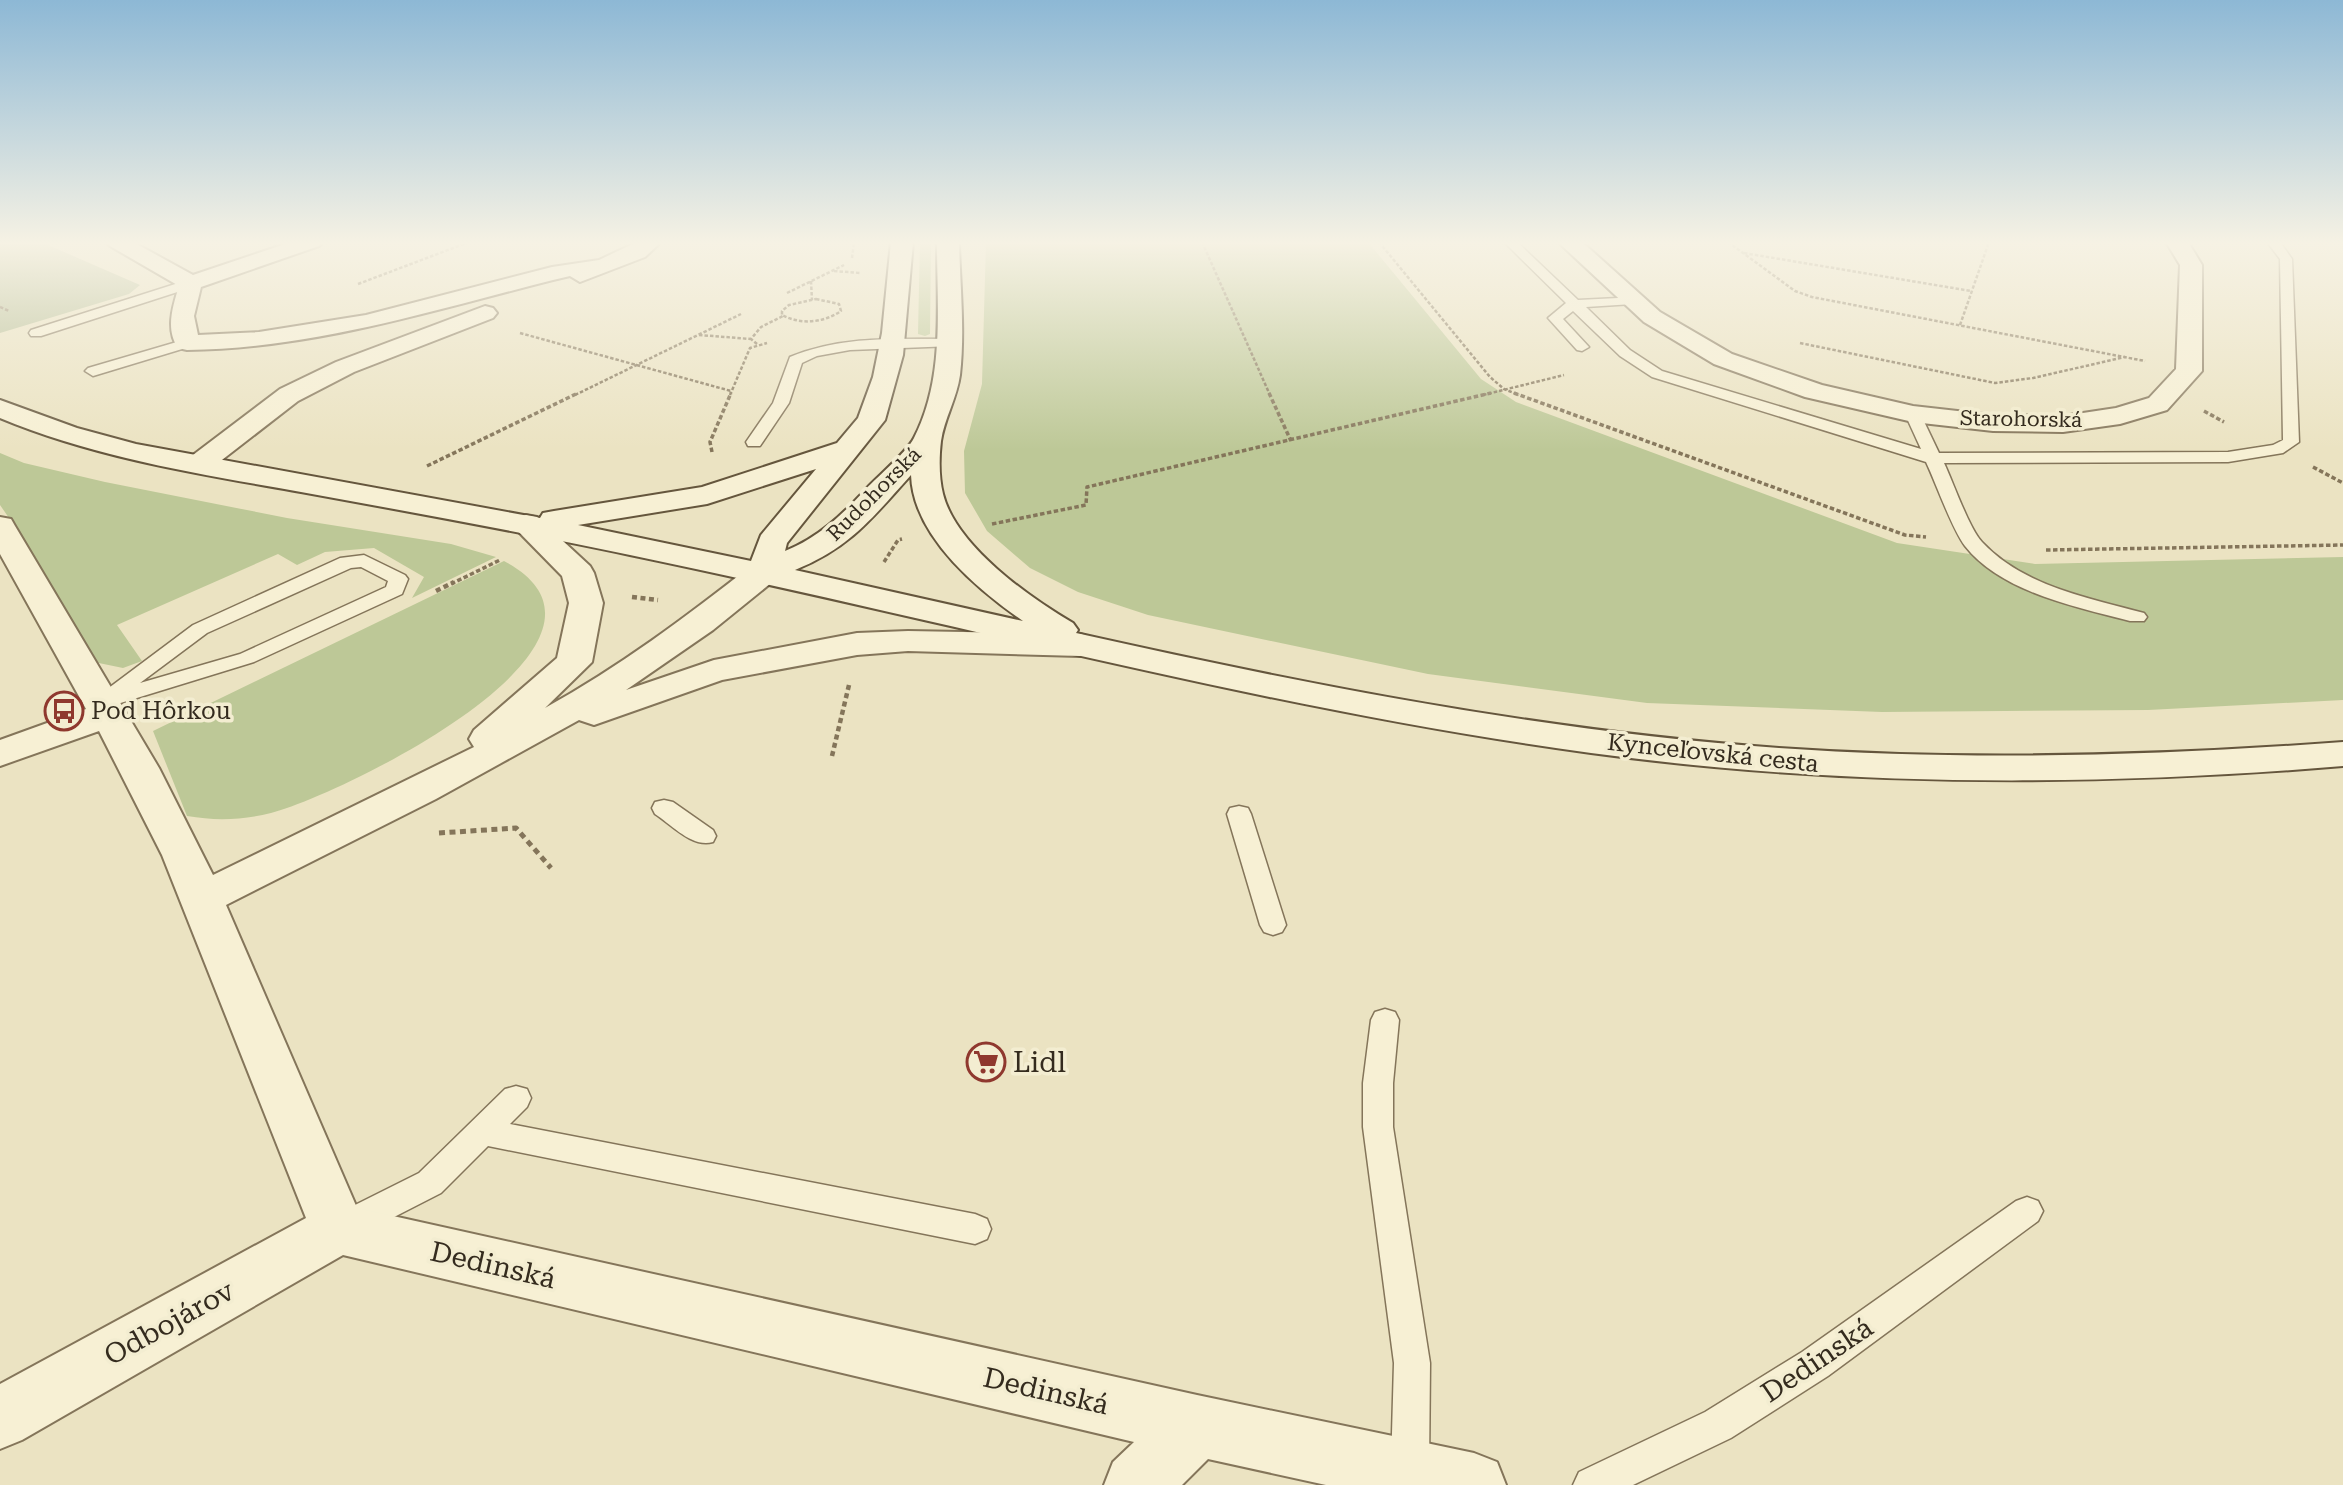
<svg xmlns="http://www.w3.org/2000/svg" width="2343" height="1485" viewBox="0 0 2343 1485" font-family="'Roboto Serif',serif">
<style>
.green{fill:#bdc897}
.cemetery{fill:#b4bd95}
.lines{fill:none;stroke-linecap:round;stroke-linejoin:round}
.lane-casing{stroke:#84755a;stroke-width:3}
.street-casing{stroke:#84755a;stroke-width:4}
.secondary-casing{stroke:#65563d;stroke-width:4}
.path-far3{stroke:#84755a;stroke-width:2.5;stroke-dasharray:3.5 2;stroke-linecap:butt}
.path-far2{stroke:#84755a;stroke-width:3.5;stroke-dasharray:4.5 2.5;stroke-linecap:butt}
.path-far1{stroke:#84755a;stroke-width:4.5;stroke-dasharray:5 3.5;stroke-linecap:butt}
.path{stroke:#84755a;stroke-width:5;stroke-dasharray:6 4.5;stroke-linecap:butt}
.lane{fill:#f7f0d4;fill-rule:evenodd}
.street{fill:#f7f0d4;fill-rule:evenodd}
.secondary{fill:#f7f0d4;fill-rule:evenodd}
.labels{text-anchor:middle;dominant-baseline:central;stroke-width:7;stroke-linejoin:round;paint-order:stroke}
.far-street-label{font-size:21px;fill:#342b1e;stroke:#f3edd1}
.poi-label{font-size:24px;fill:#342b1e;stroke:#f3edd1;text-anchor:start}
.street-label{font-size:24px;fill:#342b1e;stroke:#f3edd1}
.near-poi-label{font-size:28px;fill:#342b1e;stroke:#f3edd1;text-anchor:start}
.near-street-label{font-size:28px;fill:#342b1e;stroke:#f3edd1}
</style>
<rect width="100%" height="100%" fill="#ebe3c2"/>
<path class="green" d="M 920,242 L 931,242 L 930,334 L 925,336 L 918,334 Z
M 986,242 L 1368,242 L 1481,379 L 1516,402 L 1897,543 L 2035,564 L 2343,557 L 2343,700 L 2148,710 L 1882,712 L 1647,703 L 1428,674 L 1148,615 L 1078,592 L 1030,568 L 987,531 L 965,493 L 964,451 L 982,384 Z
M 0,453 L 24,463 L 105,482 L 287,518 L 451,544 L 496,557 L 412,598 L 424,577 L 374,548 L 325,552 L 297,565 L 278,554 L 117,625 L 142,661 L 123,668 L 94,662 L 18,531 L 0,505 Z
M 504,561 C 657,642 338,796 271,813 C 242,820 216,821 187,816 L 153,731 Z"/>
<path class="cemetery" d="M 0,242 L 41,242 L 140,285 L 129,294 L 0,333 Z"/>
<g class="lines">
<defs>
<path id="lane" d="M 1504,242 L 1517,242 L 1578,300 L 1638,297 L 1640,300 L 1633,304 L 1586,307 L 1630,350 L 1662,371 L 1921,449 L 1905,414 L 1913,409 L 1919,411 L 1939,453 L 2228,452 L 2273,445 L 2283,440 L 2280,259 L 2267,242 L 2280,242 L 2292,259 L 2299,442 L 2283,453 L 2228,462 L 1944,463 C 1953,482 1969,528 1982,542 C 2023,586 2088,598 2144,613 L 2147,617 L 2144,621 L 2130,621 C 2076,607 2001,592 1965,546 C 1952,529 1936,483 1926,462 L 1652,377 L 1620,356 L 1573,311 L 1563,319 L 1589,347 L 1582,351 L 1577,350 L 1548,318 L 1566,303 Z
M 191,279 L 198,283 L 196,286 L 41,336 L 31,336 L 29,333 L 31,330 Z
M 187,339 L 192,340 L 194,343 L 192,346 L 93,376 L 85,371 L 88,368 Z
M 949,339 L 956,343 L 954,346 L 850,350 L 817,356 L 802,363 L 789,403 L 760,446 L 748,446 L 746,442 L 773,403 L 790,357 C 841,336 895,339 949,339 Z
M 364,555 L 405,575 L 408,579 L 402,594 L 254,662 L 101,709 L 93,707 L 90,702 L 193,625 L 340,558 ZM 361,567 L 388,581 L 386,587 L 240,654 L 140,683 L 207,633 L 351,568 Z
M 664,800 L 673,802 L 713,830 L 716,836 L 713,842 C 692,848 672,825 655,814 L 652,808 L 655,802 Z
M 1239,806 L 1248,808 L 1251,814 L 1286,925 L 1282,932 L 1273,935 L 1264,932 L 1260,925 L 1227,814 L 1230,808 Z
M 1385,1009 L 1395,1012 L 1399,1020 L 1393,1083 L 1393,1127 L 1430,1363 L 1429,1468 L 1423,1481 L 1414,1485 L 1397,1481 L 1391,1468 L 1394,1363 L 1363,1127 L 1363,1083 L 1371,1020 L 1375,1012 Z
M 516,1086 L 527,1089 L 531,1098 L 527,1107 L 510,1124 L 975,1214 L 987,1219 L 991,1229 L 987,1239 L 975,1244 L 488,1146 L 441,1193 L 359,1235 L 347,1240 L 335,1235 L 331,1225 L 335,1215 L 419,1173 L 505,1089 Z
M 2027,1197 L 2038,1201 L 2043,1211 L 2038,1221 L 1828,1376 L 1731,1438 L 1633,1485 L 1573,1485 L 1579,1472 L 1705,1412 L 1802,1352 L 2016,1201 Z"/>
<path id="street" d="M 106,242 L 133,242 L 193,275 L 291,242 L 323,242 L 319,246 L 201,287 L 194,316 L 198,335 L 259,332 L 366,315 L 552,267 L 599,260 L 637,242 L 661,242 L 645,257 L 580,282 L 570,276 L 553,280 C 430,311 317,348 187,350 L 178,348 C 165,329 173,306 179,286 L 110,246 Z
M 1558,242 L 1582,242 L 1660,312 L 1732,354 L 1822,385 L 1913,406 L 1993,415 L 2063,416 L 2116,408 L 2149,398 L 2176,369 L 2180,265 L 2166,242 L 2188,242 L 2202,265 L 2202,371 L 2167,410 L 2120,424 L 2063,432 L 1993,431 L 1913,422 L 1805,397 L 1714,364 L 1644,322 Z
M 485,306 L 493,308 L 497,313 L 493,318 L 354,372 L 298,401 L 209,470 L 199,473 L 189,470 L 185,464 L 189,458 L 280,389 L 336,362 Z
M 526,515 L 537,517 L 590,566 L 594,573 L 603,603 L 592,662 L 545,708 C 619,667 686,617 752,565 L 764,562 L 776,565 L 780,572 L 776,579 L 713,630 L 626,690 L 714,660 L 857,633 L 908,631 L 1080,634 L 1092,638 L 1098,645 L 1092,652 L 1080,656 L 908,651 L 857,655 L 722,680 L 594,725 L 579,720 L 436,799 L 226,905 L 357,1208 L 1197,1395 L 1474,1453 L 1497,1462 L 1506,1485 L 1326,1485 L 1208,1459 L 1182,1485 L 1104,1485 L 1113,1462 L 1134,1442 L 343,1255 L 22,1440 L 0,1449 L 0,1384 L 306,1218 L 162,855 L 99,731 L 0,766 L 0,740 L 86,709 L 0,554 L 0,517 L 11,519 L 15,526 L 159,768 L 213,875 L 474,747 L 469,739 L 474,730 L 557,658 L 569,603 L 562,576 L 511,524 L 515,517 Z"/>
<path id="secondary" d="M 891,242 L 913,242 L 903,355 L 885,420 L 787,543 L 785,551 C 818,538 842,515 866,489 C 877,477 907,452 914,438 C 945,378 937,308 937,242 L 959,242 C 960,286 965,331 960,375 C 957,398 944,419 941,441 C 939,458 939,478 943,494 C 956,546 1030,598 1073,623 L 1078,630 L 1076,633 C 1308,685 1542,731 1779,748 C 1967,761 2155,756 2343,742 L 2343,766 C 2092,787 1841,787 1591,753 C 1267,709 950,621 630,555 C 521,532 411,512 301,492 C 199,474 96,458 0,418 L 0,400 L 77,428 L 136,444 L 540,518 L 543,513 L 554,511 L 702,487 L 837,443 L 858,418 L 873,377 L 882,333 ZM 816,469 L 761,535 L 751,561 L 578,525 L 707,504 ZM 911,475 C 913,536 977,589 1023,621 L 795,570 C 851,547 872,518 911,475 Z"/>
</defs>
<use href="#lane" class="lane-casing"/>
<use href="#street" class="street-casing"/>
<use href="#secondary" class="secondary-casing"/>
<path class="path-far3" d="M 1202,242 L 1270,395
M 1379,242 L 1490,377 L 1504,389 L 1519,395
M 1728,242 L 1795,291 L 1812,297 L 2145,361
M 2111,242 L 2114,246
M 1744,253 L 1971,291
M 852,258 L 854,242
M 834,271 L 861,273
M 811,281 L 812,300
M 358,284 L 469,242
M 787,293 L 844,265
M 816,299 L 839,304 L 841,311 C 823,323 801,325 782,315 L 782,311 L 789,305 Z
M 0,307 L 9,311
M 1960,325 L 1989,242
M 520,333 L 731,391
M 699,335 L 751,339
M 1800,343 L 1995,383 L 2033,378 L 2125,357
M 757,344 L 751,339 L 761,327 L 783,316
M 575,395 L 741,314
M 730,395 L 750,348 L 767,343
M 1483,395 L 1564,375"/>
<path class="path-far2" d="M 1269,393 L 1291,441
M 1514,393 L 1905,535 L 1926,537
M 2204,411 L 2224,422
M 712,452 L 710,442 L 731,393
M 427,466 L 578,393
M 2313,467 L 2343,483
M 992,524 L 1086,505 L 1087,487 L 1491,393
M 2046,550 L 2343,545
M 884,562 L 898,540 L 902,539
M 451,584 L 500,560"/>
<path class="path-far1" d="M 436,591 L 454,582
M 632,597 L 658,600
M 832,756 L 849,685"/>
<path class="path" d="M 439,833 L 516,828 L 551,868"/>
<use href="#lane" class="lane"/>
<use href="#street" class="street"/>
<use href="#secondary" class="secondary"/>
</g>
<linearGradient id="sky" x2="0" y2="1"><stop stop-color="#8db8d5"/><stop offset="0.54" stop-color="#f6f2e4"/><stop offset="1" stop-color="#f6f2e4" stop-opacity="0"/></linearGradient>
<rect width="2343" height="450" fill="url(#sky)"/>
<defs>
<symbol id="bus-ring" viewBox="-11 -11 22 22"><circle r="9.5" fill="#f3edd1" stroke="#8f382e" stroke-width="1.5"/><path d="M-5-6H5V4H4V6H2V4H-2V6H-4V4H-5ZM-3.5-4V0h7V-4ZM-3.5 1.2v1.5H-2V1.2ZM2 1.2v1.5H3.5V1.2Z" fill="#8f382e"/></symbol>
<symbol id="supermarket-ring" viewBox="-11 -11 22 22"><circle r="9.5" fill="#f3edd1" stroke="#8f382e" stroke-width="1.5"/><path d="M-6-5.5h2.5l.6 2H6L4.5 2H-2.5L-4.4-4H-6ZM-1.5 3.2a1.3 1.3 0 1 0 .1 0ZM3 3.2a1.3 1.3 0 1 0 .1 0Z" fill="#8f382e"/></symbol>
</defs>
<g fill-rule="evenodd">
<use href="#bus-ring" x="42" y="689" width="44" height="44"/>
<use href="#supermarket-ring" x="964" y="1040" width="44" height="44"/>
</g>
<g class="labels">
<g class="far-street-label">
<text transform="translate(2021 419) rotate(1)">Starohorská</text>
<text transform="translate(874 494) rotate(-45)">Rudohorská</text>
</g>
<g class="poi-label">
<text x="91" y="711">Pod Hôrkou</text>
</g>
<g class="street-label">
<text transform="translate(1713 753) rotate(6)">Kynceľovská cesta</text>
</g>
<g class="near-poi-label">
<text x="1013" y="1062">Lidl</text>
</g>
<g class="near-street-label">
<text transform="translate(493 1265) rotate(13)">Dedinská</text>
<text transform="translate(169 1323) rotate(-29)">Odbojárov</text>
<text transform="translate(1817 1360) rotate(-34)">Dedinská</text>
<text transform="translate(1046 1391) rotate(13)">Dedinská</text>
</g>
</g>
</svg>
